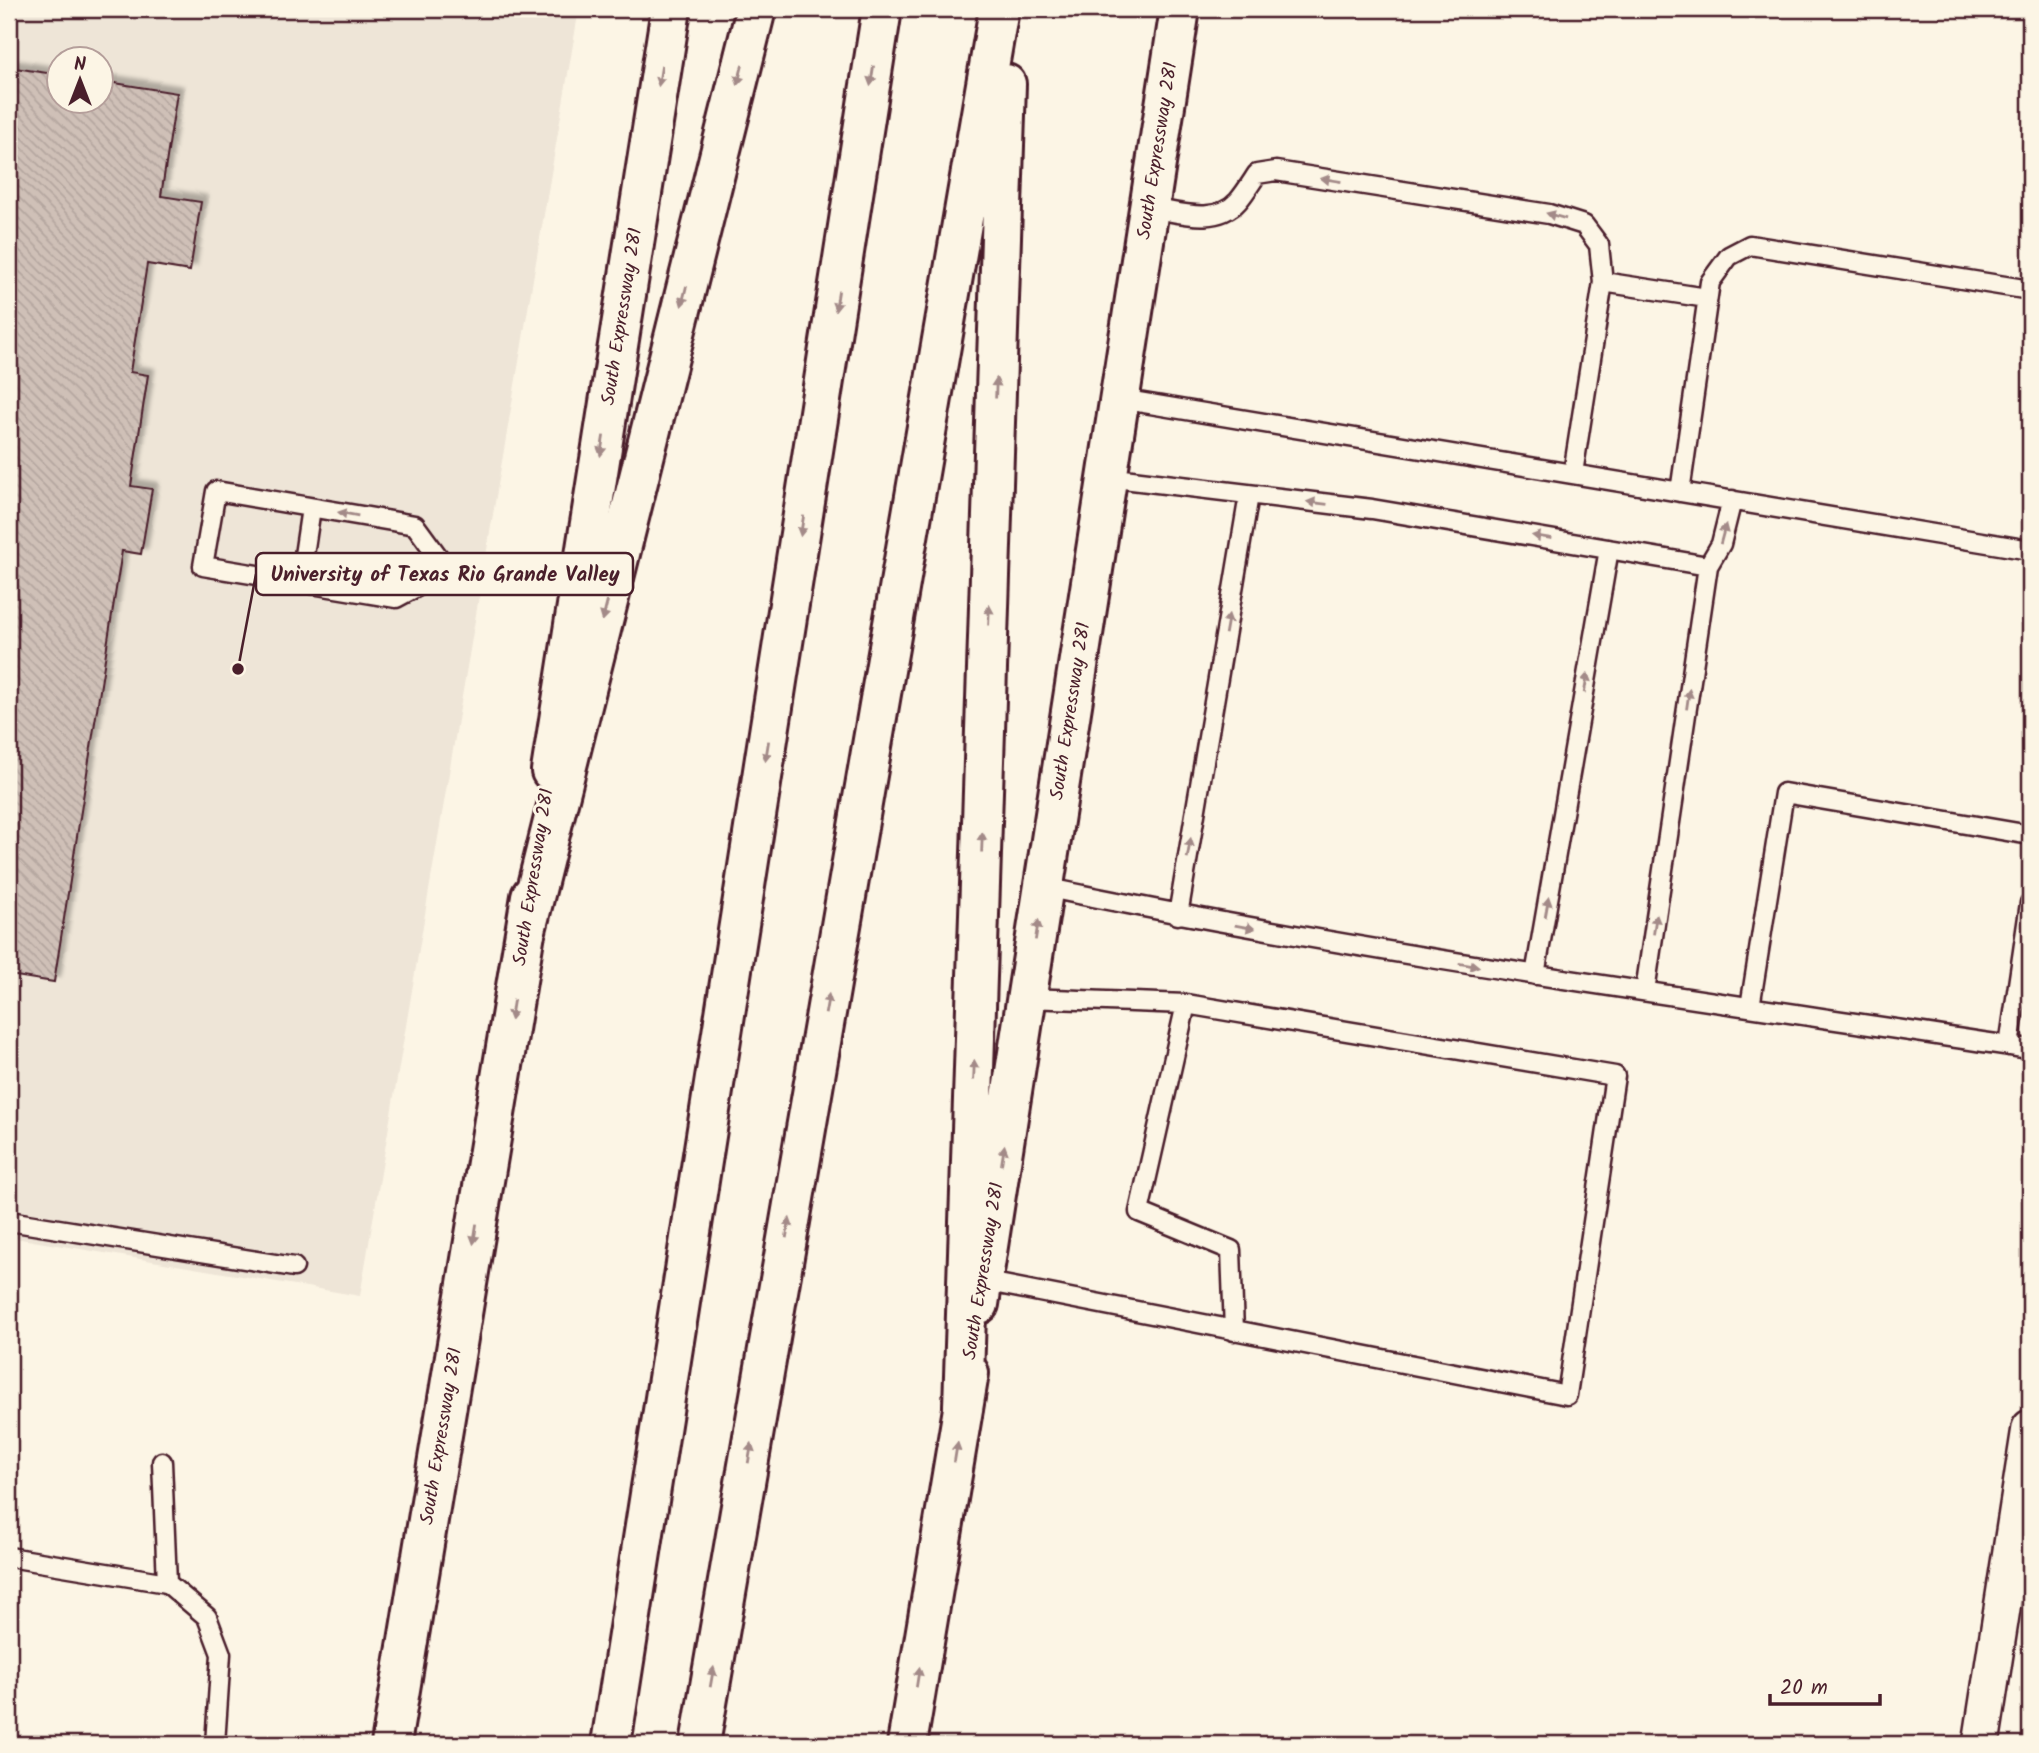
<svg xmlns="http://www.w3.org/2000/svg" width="2039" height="1753" viewBox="0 0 2039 1753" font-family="Kalam,sans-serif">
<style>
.built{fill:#eee5d7;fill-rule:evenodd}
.building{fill:url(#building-back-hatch);stroke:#4a1f2b;stroke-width:2;filter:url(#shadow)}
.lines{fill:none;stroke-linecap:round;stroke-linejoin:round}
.lane-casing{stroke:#4a1f2b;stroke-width:23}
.street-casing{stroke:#4a1f2b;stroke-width:40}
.secondary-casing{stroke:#4a1f2b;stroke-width:44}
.highway-casing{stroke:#4a1f2b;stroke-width:44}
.lane{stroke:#fcf5e5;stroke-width:18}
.street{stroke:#fcf5e5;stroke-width:35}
.secondary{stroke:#fcf5e5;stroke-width:38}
.highway{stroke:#fcf5e5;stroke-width:38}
.oneway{fill:#a38a88}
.labels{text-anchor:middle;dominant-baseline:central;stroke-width:6;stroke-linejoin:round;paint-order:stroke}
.street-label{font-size:19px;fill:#4a1f2b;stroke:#fcf5e5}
.leader{fill:none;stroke:#4a1f2b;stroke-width:2.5}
.callout-dot{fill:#4a1f2b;stroke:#fcf5e5;stroke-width:2.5}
.callout{fill:#fcf5e5;stroke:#4a1f2b;stroke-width:2.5}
.callout-label{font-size:21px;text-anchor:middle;font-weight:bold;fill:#4a1f2b}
</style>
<defs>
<pattern id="building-back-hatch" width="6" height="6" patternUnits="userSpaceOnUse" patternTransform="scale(1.75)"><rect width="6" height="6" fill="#cfc0b7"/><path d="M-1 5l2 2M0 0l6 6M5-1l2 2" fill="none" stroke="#b3a59e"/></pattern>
<filter id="shadow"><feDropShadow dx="6" dy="-6" stdDeviation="2" flood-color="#0004"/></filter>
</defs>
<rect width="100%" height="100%" fill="#fcf5e5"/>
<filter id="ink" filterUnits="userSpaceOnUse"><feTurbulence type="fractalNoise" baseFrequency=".0143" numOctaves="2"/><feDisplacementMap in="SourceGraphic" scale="14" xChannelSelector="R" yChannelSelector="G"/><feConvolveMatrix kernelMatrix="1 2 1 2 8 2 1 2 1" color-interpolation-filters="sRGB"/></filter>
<g filter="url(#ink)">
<path class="built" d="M 9,9 L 579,9 L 360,1296 L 9,1237 ZM 60,60 L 102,60 L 102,102 L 60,102 Z"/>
<path class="building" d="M 9,67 L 60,75 L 60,102 L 102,102 L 102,81 L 177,93 L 161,196 L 201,202 L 190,271 L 147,264 L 130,372 L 148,375 L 131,486 L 152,489 L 141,554 L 122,551 L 54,982 L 9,975 Z"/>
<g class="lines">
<defs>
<path id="lane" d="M 1150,208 C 1178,212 1216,226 1238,201 C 1245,193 1251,183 1257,174 L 1276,171 L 1549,214 L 1584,225 L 1599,245 L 1603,282
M 1120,399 L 2030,550
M 1573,473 L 1603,282 L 1707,298
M 1107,477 L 1372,509 L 1708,566 L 1645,991
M 1680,492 L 1710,282 L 1729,256 L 1750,245 L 2030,290
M 1708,566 L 1721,544 L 1732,500
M 448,570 L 415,525 L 216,491 L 203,566 L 396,598 L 448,570 L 579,588
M 300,582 L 311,508
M 1044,887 C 1370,955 1701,999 2030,1049
M 1178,915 L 1249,495
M 1535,975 L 1609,549
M 1027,998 L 1186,1004 L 1139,1212 L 1231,1250 L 1234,1331
M 1750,1007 L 1784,793 L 2030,835
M 2009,1046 L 2030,903
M 9,1221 L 294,1267
M 983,1281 L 1567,1395 L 1615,1076 L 1186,1004
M 9,1557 L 167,1583 L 162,1462
M 167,1583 L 207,1617 L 221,1654 L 215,1744"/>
<path id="street" d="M 1981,1744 L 2030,1428"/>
<g id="secondary">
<path id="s1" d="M 551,771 L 671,9"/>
<path id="s2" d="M 979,1304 L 1180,9"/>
<path id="s3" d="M 391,1744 L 531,896"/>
<path d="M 907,1744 L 969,1373"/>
</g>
<path id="highway" d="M 526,930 L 756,9
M 963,1407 L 1006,84
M 611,1744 L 882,9
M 700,1744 L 999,9"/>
</defs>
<use href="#lane" class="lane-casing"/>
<use href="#street" class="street-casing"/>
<use href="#secondary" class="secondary-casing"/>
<use href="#highway" class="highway-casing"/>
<use href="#lane" class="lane"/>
<use href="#street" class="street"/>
<use href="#secondary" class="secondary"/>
<use href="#highway" class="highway"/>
</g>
<defs><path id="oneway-solid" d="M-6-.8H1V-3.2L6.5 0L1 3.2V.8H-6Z" transform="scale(1.75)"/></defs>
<g class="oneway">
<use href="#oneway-solid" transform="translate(740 75) rotate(104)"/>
<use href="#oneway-solid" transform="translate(660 76) rotate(99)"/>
<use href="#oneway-solid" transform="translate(872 76) rotate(99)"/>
<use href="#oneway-solid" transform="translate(1331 180) rotate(-171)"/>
<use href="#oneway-solid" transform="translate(1556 216) rotate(-164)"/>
<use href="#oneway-solid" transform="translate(684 296) rotate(104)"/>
<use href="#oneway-solid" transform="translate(837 301) rotate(99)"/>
<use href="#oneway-solid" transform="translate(996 388) rotate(-88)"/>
<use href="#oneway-solid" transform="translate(602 446) rotate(99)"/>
<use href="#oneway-solid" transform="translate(1317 503) rotate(-173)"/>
<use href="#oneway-solid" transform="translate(348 514) rotate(-170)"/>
<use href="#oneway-solid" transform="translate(802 526) rotate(99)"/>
<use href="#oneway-solid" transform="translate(1723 534) rotate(-75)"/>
<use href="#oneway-solid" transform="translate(1542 537) rotate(-171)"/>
<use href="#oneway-solid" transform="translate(605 611) rotate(104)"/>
<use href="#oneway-solid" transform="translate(989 615) rotate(-88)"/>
<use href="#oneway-solid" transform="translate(1227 624) rotate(-80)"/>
<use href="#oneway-solid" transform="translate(1586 683) rotate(-80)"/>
<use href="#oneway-solid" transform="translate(1688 699) rotate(-82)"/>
<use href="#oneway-solid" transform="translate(767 751) rotate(99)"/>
<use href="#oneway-solid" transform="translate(982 842) rotate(-88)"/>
<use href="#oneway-solid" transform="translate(1189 848) rotate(-80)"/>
<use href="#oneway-solid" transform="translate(1547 907) rotate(-80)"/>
<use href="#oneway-solid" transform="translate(1655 924) rotate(-82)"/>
<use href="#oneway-solid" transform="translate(1245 927) rotate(10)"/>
<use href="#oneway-solid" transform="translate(1037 930) rotate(-81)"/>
<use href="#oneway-solid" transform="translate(1469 965) rotate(9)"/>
<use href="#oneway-solid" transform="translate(827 1004) rotate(-80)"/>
<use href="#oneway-solid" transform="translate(512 1010) rotate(99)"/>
<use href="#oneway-solid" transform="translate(974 1070) rotate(-88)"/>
<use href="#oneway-solid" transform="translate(1003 1155) rotate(-81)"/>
<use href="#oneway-solid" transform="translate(788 1228) rotate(-80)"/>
<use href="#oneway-solid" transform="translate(475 1234) rotate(99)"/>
<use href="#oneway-solid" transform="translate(956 1452) rotate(-81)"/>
<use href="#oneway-solid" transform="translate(750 1453) rotate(-80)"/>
<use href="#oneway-solid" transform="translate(712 1677) rotate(-80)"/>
<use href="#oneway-solid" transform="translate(918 1677) rotate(-81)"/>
</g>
</g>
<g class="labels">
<g class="street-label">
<text stroke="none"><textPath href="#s2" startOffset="1167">South Expressway 281</textPath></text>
<text stroke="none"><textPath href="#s1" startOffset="460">South Expressway 281</textPath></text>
<text stroke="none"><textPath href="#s2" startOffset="600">South Expressway 281</textPath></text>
<text transform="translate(534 877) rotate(-81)">South Expressway 281</text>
<text transform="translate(984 1271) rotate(-81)">South Expressway 281</text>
<text stroke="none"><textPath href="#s3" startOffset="312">South Expressway 281</textPath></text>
</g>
</g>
<path class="leader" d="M238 669L256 574"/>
<circle class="callout-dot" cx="238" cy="669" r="7"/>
<rect class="callout" x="256" y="553" width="377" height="42" rx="7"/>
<g class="callout-label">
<text x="445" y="581">University of Texas Rio Grande Valley</text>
</g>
<rect width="2039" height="1753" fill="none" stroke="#fcf5e5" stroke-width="35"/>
<rect x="18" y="18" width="2004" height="1718" fill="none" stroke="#4a1f2b" stroke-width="2.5" filter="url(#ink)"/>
<g transform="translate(80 80)"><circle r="33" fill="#fcf5e5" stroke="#b59f9b" stroke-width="2"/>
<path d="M0-5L12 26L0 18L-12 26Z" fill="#4a1f2b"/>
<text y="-10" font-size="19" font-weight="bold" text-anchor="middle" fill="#4a1f2b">N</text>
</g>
<path d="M1770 1694v10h110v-10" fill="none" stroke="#4a1f2b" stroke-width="3.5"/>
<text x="1780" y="1694" font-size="21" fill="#4a1f2b" stroke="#fcf5e5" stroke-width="5" paint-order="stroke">20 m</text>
</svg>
